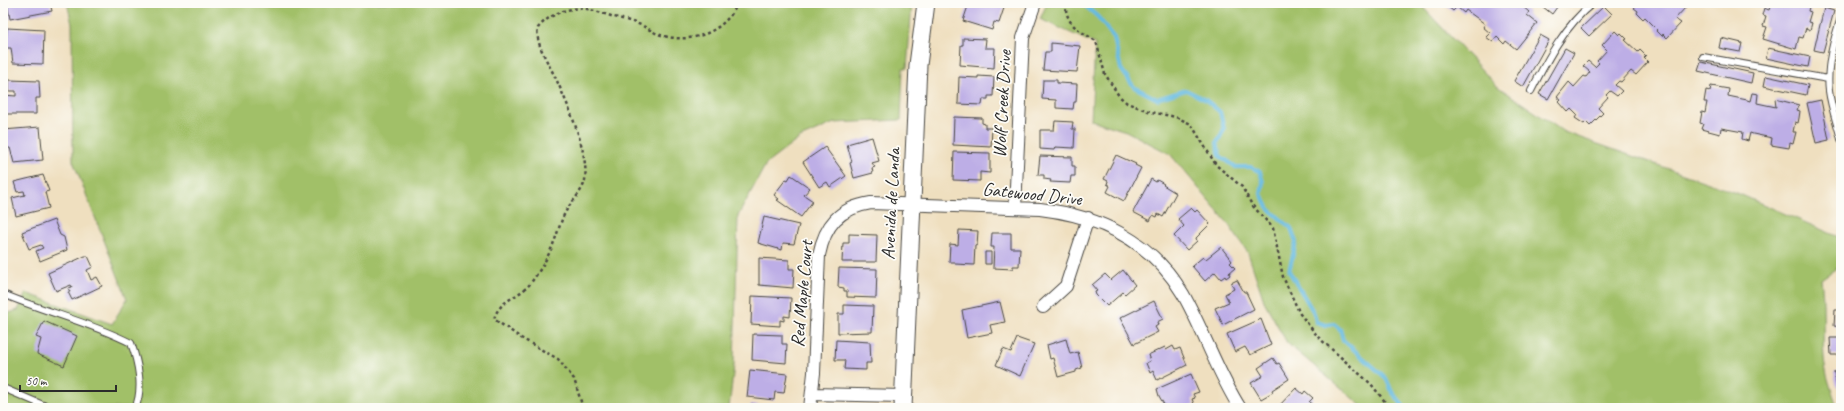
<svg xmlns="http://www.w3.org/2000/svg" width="1844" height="411" viewBox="0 0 1844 411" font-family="Caveat,sans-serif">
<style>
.green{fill:#a1c067;stroke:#667649}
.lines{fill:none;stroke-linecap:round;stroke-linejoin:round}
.stream{stroke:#64bae1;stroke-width:4}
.building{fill:#bdaee6}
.lane-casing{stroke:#484641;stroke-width:8}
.street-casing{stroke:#484641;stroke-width:14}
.secondary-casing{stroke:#484641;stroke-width:19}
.path{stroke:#484641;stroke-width:2.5;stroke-dasharray:3 3;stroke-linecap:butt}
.lane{stroke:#fff;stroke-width:6}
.street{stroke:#fff;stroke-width:12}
.secondary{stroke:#fff;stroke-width:17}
.labels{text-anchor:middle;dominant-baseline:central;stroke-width:3.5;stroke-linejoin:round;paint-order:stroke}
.street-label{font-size:19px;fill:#2b2b2b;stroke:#fdfcf7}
</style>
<rect width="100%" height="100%" fill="#fdfcf7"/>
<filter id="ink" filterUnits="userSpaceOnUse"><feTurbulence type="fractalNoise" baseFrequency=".025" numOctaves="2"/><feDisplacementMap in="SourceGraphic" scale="8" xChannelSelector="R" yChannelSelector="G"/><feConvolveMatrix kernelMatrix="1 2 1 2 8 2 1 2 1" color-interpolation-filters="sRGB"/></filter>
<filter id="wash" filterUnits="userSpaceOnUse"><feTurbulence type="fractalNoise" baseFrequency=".012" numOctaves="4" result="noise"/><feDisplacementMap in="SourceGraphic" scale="16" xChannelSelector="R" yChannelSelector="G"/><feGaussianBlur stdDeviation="0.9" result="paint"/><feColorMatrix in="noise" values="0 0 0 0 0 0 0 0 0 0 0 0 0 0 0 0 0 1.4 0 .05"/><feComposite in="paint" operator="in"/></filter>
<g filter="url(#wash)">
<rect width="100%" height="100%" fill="#efdfbf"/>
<path class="green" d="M 67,3 L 912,3 L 907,68 L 903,68 L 901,120 L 834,123 L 800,138 L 766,164 L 738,216 L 734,365 L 729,408 L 3,408 L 3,315 L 18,310 L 26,293 L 112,324 L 127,299 L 73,161 L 72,24 Z
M 1047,3 L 1419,3 L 1497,86 L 1564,132 L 1737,193 L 1841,238 L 1841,265 L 1821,279 C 1825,305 1822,331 1824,357 C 1825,374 1832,392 1838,408 L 1364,408 L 1287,343 L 1264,301 L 1248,253 L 1226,221 L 1170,154 L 1126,131 L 1091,120 L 1095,44 L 1040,19 Z"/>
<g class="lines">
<path class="stream" d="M 1082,3 L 1098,17 L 1114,38 L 1121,69 L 1134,87 L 1157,99 L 1186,90 L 1206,100 L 1220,112 L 1224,129 L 1217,143 L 1220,156 L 1236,167 L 1251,167 L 1260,172 L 1263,182 L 1261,194 L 1269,209 L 1291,228 L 1296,242 L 1289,271 L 1314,313 L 1316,322 L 1326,325 L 1334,324 L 1340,329 L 1343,340 L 1386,378 L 1392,392 L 1405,408"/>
</g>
<g id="blocks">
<path class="building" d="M 7,3 L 50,3 L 52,11 L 10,19 Z
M 969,3 L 998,3 L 1005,5 L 999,23 L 994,22 L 992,30 L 963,21 Z
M 1450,3 L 1524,3 L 1522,6 L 1529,12 L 1527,15 L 1537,23 L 1516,49 L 1506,41 L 1504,44 L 1497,37 L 1493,42 L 1486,37 L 1490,33 L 1483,27 L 1485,24 L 1466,10 L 1464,13 L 1457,7 L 1453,11 L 1447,6 Z
M 1538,3 L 1560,3 L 1552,14 Z
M 1638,3 L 1687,3 L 1684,6 L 1686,7 L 1675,19 L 1681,23 L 1667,38 L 1663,34 L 1662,36 L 1656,30 L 1657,29 L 1645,17 L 1643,19 L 1637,13 L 1638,11 L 1634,8 Z
M 1771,3 L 1810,3 L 1808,11 L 1811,12 L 1808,22 L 1812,23 L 1810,30 L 1806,28 L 1803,38 L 1799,37 L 1796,49 L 1763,39 L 1767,27 L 1763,26 L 1766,16 L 1762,15 L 1764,8 L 1769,10 Z
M 1604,6 L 1612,14 L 1589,36 L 1581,28 Z
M 1824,8 L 1834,11 L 1823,52 L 1814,50 Z
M 7,28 L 44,30 L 43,64 L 13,63 L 11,48 L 6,48 Z
M 1615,31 L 1619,35 L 1621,33 L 1627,39 L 1625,40 L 1638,52 L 1640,50 L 1646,56 L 1644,58 L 1648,62 L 1636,75 L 1631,71 L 1621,82 L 1619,81 L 1615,85 L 1622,91 L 1617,96 L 1610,91 L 1606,95 L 1608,97 L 1598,108 L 1603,113 L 1590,126 L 1586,122 L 1584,124 L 1575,118 L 1577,115 L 1571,109 L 1568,112 L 1559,102 L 1561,100 L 1557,97 L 1569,82 L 1574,87 L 1584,76 L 1586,77 L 1590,72 L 1583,66 L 1588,61 L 1595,67 L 1599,63 L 1597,61 L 1607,50 L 1602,45 Z
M 1540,35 L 1549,40 L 1523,87 L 1514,81 Z
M 963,38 L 986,39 L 985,48 L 995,48 L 994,68 L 960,65 L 961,45 L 963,45 Z
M 1721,38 L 1742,43 L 1740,52 L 1719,48 Z
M 1051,43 L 1080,46 L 1077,72 L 1043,70 L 1045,52 L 1051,52 Z
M 1565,48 L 1574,53 L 1548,99 L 1539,94 Z
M 1768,48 L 1810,57 L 1808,67 L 1766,58 Z
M 1701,62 L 1753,73 L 1751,83 L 1698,71 Z
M 978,76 L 994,77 L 993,96 L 988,96 L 988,99 L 983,99 L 982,105 L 958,104 L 959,77 L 978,78 Z
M 1766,76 L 1808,85 L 1806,95 L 1764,86 Z
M 9,80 L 39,81 L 40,98 L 36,98 L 36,114 L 3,114 L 3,95 L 16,96 L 16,91 L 9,91 Z
M 1043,80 L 1057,80 L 1057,83 L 1077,84 L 1076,102 L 1074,102 L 1073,109 L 1056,108 L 1056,100 L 1042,99 Z
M 1711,86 L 1729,89 L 1728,96 L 1747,100 L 1750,101 L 1752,93 L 1758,94 L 1757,103 L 1776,107 L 1775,99 L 1799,105 L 1797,110 L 1800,111 L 1799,118 L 1798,123 L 1795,122 L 1793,132 L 1796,132 L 1793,144 L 1790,143 L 1789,148 L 1771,145 L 1772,138 L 1753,134 L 1750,133 L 1748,141 L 1742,139 L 1743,132 L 1721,128 L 1720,134 L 1701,129 L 1703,124 L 1700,123 L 1702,112 L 1705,113 L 1707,102 L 1704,102 L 1706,90 L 1710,91 Z
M 1821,100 L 1829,140 L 1816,143 L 1807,103 Z
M 954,117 L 982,118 L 982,123 L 985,124 L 985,128 L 992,128 L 991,147 L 953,145 Z
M 1055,121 L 1073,122 L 1072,129 L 1075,129 L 1074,148 L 1055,147 L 1054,150 L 1040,149 L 1040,130 L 1054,130 Z
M 40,127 L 43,160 L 14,163 L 10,148 L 4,148 L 3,130 Z
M 872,137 L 879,161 L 872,163 L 875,167 L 872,168 L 873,173 L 854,178 L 850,163 L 852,162 L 847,144 Z
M 825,147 L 846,176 L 830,187 L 827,182 L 819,187 L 803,162 Z
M 954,152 L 990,153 L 990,173 L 980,172 L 980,181 L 953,180 Z
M 1116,155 L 1136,164 L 1135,165 L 1141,168 L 1124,201 L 1107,192 L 1110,186 L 1107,184 L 1108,181 L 1104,179 Z
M 1040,156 L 1072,157 L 1072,166 L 1075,166 L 1075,176 L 1071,176 L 1070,183 L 1050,182 L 1051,180 L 1044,179 L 1044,175 L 1038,175 Z
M 43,175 L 49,191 L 45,192 L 49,208 L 16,216 L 12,198 L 25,195 L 24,191 L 17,192 L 14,182 Z
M 791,175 L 810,188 L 804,195 L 813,201 L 801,217 L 777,200 L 779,199 L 774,195 L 786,179 L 788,180 Z
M 1151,179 L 1156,182 L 1157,180 L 1164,184 L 1163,185 L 1176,193 L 1163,217 L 1158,214 L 1157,217 L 1153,215 L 1150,221 L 1133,212 Z
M 1191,208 L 1195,212 L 1197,210 L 1210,224 L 1196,238 L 1197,241 L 1187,250 L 1174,236 L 1184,226 L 1178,219 Z
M 764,217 L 799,225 L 794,244 L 783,243 L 782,250 L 758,243 Z
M 54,220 L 60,235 L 64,237 L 67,250 L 40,261 L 36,251 L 43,248 L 41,245 L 29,249 L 22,232 Z
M 959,230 L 978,231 L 977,245 L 975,246 L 974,265 L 955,264 L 955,262 L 949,262 L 950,244 L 958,245 Z
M 992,233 L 1011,233 L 1011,248 L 1020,248 L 1019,266 L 1013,266 L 1013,269 L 993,268 L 994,247 L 991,247 Z
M 849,234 L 877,235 L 876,262 L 842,262 L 843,243 L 849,243 Z
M 1221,247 L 1232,261 L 1230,263 L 1235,268 L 1229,273 L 1230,275 L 1226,278 L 1225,276 L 1221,279 L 1215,272 L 1205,281 L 1192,266 L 1203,257 L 1206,259 Z
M 985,252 L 991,252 L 991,264 L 985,264 Z
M 85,256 L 88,256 L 93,267 L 87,270 L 91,280 L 97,277 L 102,286 L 72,300 L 68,292 L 70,292 L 68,288 L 72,287 L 71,285 L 56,291 L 48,273 Z
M 759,258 L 789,260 L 789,269 L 794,269 L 793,288 L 759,285 Z
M 839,268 L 877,269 L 876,298 L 847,297 L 847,291 L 844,291 L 844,288 L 838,287 Z
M 1123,270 L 1135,285 L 1125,294 L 1123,292 L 1107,306 L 1096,295 L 1095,292 L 1097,291 L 1092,285 L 1105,274 L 1111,280 Z
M 1237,280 L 1244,292 L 1246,292 L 1254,309 L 1223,325 L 1215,308 L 1229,302 L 1225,294 L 1234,289 L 1231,283 Z
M 752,296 L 791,298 L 790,317 L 784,316 L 784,321 L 780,320 L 780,326 L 751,324 Z
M 1154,301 L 1163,319 L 1157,322 L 1158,325 L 1155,327 L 1158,332 L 1134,344 L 1120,318 Z
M 1000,302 L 1005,322 L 990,325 L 992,333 L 967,338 L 962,310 Z
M 844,305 L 873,306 L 872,332 L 838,333 L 838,314 L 844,314 Z
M 1835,310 L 1841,310 L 1841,327 L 1834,326 Z
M 1261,319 L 1271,345 L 1250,355 L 1245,347 L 1235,352 L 1227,334 Z
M 44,321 L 77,336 L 64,366 L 37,354 L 41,339 L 36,337 Z
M 753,334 L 782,335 L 782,344 L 787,344 L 786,363 L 752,360 Z
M 1017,338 L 1034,344 L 1020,376 L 996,365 L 1003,349 L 1011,352 Z
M 1830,338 L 1841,338 L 1841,360 L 1839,360 L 1839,355 L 1831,355 Z
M 1066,339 L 1070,354 L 1078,352 L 1082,368 L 1076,370 L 1076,372 L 1058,377 L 1053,358 L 1050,359 L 1047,345 Z
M 836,340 L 870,342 L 871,363 L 866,363 L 866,370 L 844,369 L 845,360 L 835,360 Z
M 1173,346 L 1175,350 L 1180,348 L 1187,365 L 1157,380 L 1153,371 L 1150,373 L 1146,363 L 1150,361 L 1148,355 L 1165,347 L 1166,350 Z
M 1273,358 L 1277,364 L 1279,363 L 1289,379 L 1272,390 L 1273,392 L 1261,399 L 1251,383 L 1263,376 L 1258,368 Z
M 750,370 L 787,374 L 784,393 L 775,392 L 774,400 L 747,397 Z
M 1841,370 L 1841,387 L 1837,388 L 1834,372 Z
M 1191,374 L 1199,392 L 1193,394 L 1195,398 L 1192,399 L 1194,404 L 1186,408 L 1166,408 L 1159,396 L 1157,389 Z
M 1296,388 L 1303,394 L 1305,391 L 1313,398 L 1309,402 L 1314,406 L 1313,408 L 1277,408 Z
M 751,404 L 776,407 L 776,408 L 750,408 Z"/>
</g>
</g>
<g filter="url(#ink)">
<use href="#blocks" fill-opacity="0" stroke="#484641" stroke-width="1"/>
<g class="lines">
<defs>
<path id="lane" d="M 1841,18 C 1833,41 1826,67 1829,91 C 1831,107 1837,123 1841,139
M 1703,57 L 1828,79
M 1531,91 C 1547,60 1565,25 1593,3
M 3,294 C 45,312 90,322 131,343 C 138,362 144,389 135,408
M 3,388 L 50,408"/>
<path id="street" d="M 1015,208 L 1023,38 L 1035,3
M 1043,307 L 1066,286 L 1088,218
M 812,394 L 903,396
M 810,408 L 814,373 L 819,255 C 825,225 839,208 871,203 L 1040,209 C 1099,216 1152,241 1183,294 C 1204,331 1217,372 1240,408"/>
<path id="secondary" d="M 903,408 L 918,65 L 926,3"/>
</defs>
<use href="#lane" class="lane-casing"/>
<use href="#street" class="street-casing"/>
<use href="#secondary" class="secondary-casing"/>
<path class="path" d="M 1065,3 C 1067,27 1078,29 1096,41 L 1105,74 L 1119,96 L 1127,103 L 1151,112 L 1176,117 L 1191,124 L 1216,165 L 1242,187 L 1252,205 L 1273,228 L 1283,277 L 1300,314 L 1319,338 L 1371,384 L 1390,408
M 583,408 L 574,379 L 558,359 L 521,338 L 494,319 C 499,300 518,298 530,284 C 539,272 549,256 554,242 C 558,232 561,220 566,211 C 572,201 583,191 585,180 C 589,153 568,105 557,81 C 551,67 534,43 538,28 C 549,14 570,6 587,9 C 596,11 605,14 614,17 C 623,19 634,22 643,26 C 650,30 656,34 664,36 C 694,44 725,31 738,3"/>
<use href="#lane" class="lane"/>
<use href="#street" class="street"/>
<use href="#secondary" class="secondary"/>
</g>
</g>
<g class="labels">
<g class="street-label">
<text transform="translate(1002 104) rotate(-87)">Wolf Creek Drive</text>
<text transform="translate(1032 194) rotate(6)">Gatewood Drive</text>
<text transform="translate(891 204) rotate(-87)">Avenida de Landa</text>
<text transform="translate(802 294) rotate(-85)">Red Maple Court</text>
</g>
</g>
<rect width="1844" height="411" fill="none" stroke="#fdfcf7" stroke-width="16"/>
<path d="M20 385v6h96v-6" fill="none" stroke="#2b2b2b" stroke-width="2"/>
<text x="26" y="385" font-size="12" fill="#2b2b2b" stroke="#fdfcf7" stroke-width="3" paint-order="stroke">50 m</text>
</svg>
